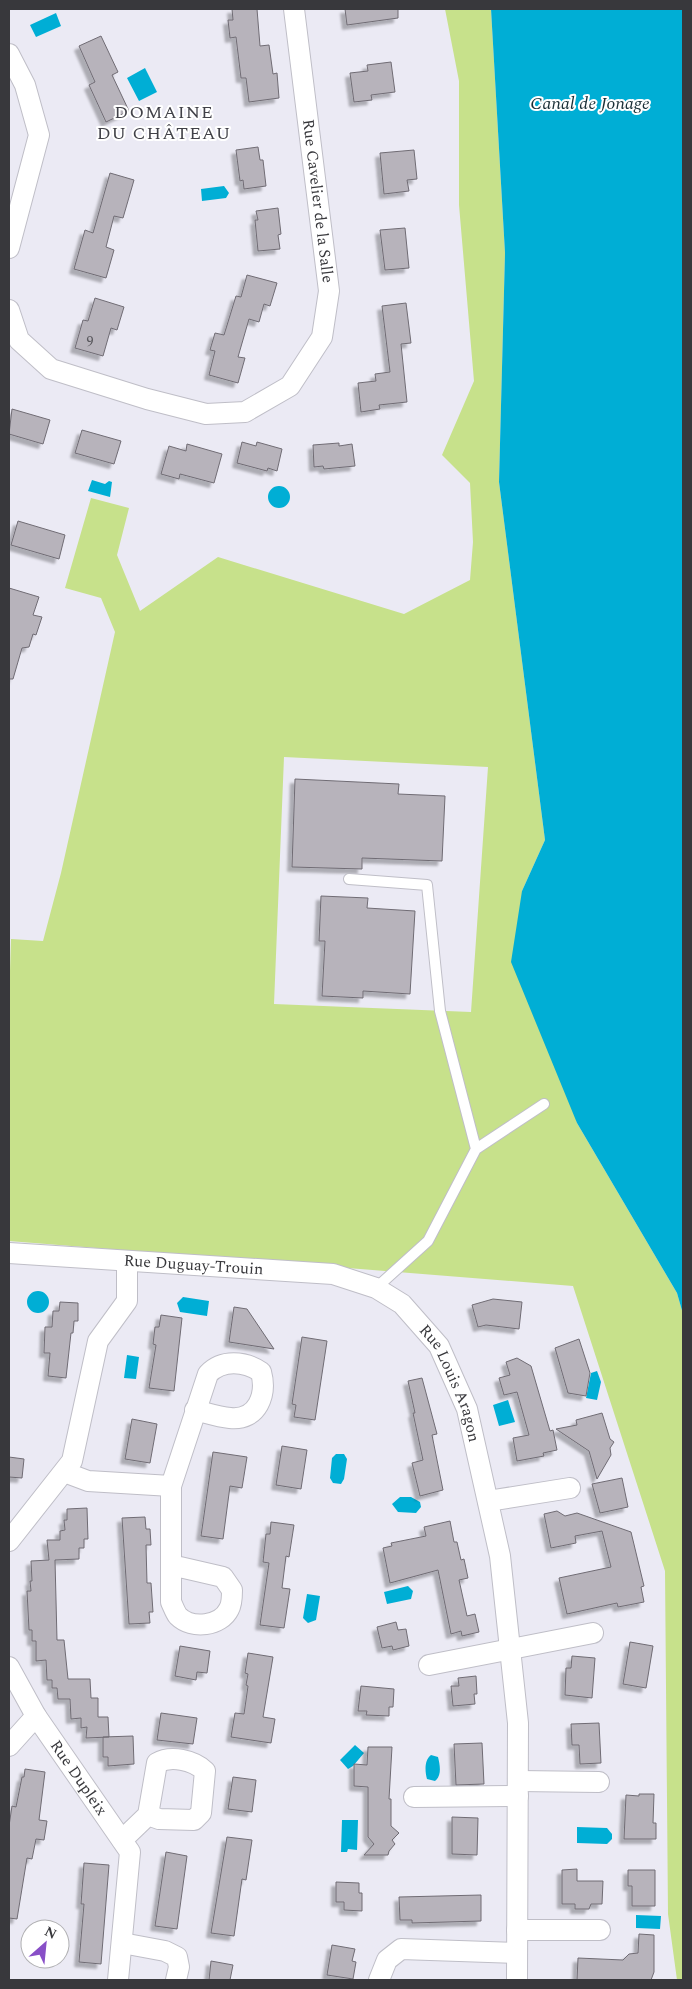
<svg xmlns="http://www.w3.org/2000/svg" width="692" height="1989" viewBox="0 0 692 1989" font-family="Spectral,serif">
<style>
.green{fill:#c7e18b;fill-rule:evenodd}
.water{fill:#00aed5}
.building{fill:#b7b3bb;stroke:#706c74;filter:url(#shadow)}
.lines{fill:none;stroke-linecap:round;stroke-linejoin:round}
.service-casing{stroke:#bfbec7;stroke-width:12}
.minor-casing{stroke:#bfbec7;stroke-width:22}
.service{stroke:#fff;stroke-width:10}
.minor{stroke:#fff;stroke-width:20}
.labels{text-anchor:middle;dominant-baseline:central;stroke-width:4;stroke-linejoin:round;paint-order:stroke}
.number-label{font-size:14px;fill:#58575c}
.street-label{font-size:16px;fill:#38383c;stroke:#fff}
.water-label{font-size:18px;font-style:italic;fill:#192f37;stroke:#fff}
.neighbourhood-label{font-size:18px;letter-spacing:1px;fill:#414148;stroke:#fff}
</style>
<defs>
<filter id="shadow"><feDropShadow dx="-4.5" dy="4.5" stdDeviation="1" flood-color="#0004"/></filter>
</defs>
<rect width="100%" height="100%" fill="#ebeaf4"/>
<path class="green" d="M 445,9 L 491,9 L 505,253 L 499,482 L 545,840 L 522,891 L 577,1123 L 677,1293 L 683,1314 L 683,1980 L 677,1980 L 668,1914 L 665,1571 L 573,1286 L 9,1241 L 9,1003 L 11,939 L 43,941 L 61,873 L 115,632 L 101,598 L 65,588 L 91,498 L 129,508 L 117,555 L 140,611 L 218,557 L 404,614 L 470,580 L 473,542 L 470,483 L 442,455 L 474,381 L 459,205 L 459,81 ZM 284,757 L 488,767 L 471,1012 L 274,1004 Z"/>
<path class="water" d="M 491,9 L 683,9 L 683,1314 L 677,1293 L 577,1123 L 511,962 L 522,891 L 545,840 L 499,482 L 505,253 Z
M 56,13 L 61,26 L 36,37 L 30,25 Z
M 145,68 L 157,92 L 139,101 L 127,78 Z
M 224,186 L 229,193 L 226,198 L 202,201 L 201,189 Z
M 92,480 L 105,484 L 109,481 L 112,482 L 110,497 L 88,491 Z
M268 497a11 11 0 1 1 22 0a11 11 0 1 1-22 0Z
M27 1302a11 11 0 1 1 22 0a11 11 0 1 1-22 0Z
M 183,1297 L 209,1301 L 207,1316 L 180,1312 L 177,1303 Z
M 127,1355 L 139,1357 L 136,1379 L 124,1378 Z
M 597,1371 L 601,1382 L 597,1400 L 586,1398 L 591,1373 Z
M 508,1400 L 515,1422 L 499,1426 L 493,1405 Z
M 336,1454 L 344,1454 L 347,1459 L 344,1479 L 341,1484 L 333,1483 L 330,1478 L 332,1458 Z
M 400,1497 L 411,1497 L 420,1502 L 421,1507 L 416,1513 L 398,1512 L 392,1504 Z
M 408,1586 L 413,1591 L 411,1599 L 387,1604 L 384,1592 Z
M 307,1594 L 320,1596 L 316,1620 L 308,1623 L 303,1618 Z
M 355,1745 L 364,1753 L 353,1766 L 348,1769 L 340,1760 Z
M 431,1755 L 438,1757 C 440,1765 442,1776 435,1781 L 427,1779 C 425,1772 424,1760 431,1755 Z
M 342,1820 L 358,1820 L 357,1850 L 348,1849 L 347,1852 L 341,1852 Z
M 577,1827 L 607,1828 L 612,1834 L 612,1839 L 607,1844 L 577,1843 Z
M 636,1915 L 661,1916 L 660,1929 L 636,1928 Z"/>
<path class="building" d="M 232,9 L 257,9 L 260,46 L 269,45 L 273,74 L 277,73 L 279,98 L 249,102 L 246,78 L 241,78 L 236,37 L 230,38 L 228,20 L 233,20 Z
M 345,9 L 398,9 L 398,18 L 347,25 Z
M 101,36 L 118,72 L 112,75 L 129,111 L 106,122 L 89,85 L 95,82 L 79,46 Z
M 391,62 L 395,92 L 371,95 L 372,100 L 354,102 L 350,73 L 368,71 L 367,65 Z
M 258,147 L 260,160 L 263,160 L 266,186 L 244,189 L 243,180 L 240,181 L 236,150 Z
M 414,150 L 417,179 L 407,180 L 409,191 L 384,194 L 380,153 Z
M 110,173 L 134,180 L 123,218 L 114,216 L 106,247 L 114,250 L 106,278 L 74,269 L 85,230 L 93,233 Z
M 278,208 L 281,234 L 278,235 L 280,249 L 258,251 L 255,220 L 258,220 L 256,211 Z
M 405,228 L 409,268 L 385,270 L 380,230 Z
M 247,275 L 277,283 L 270,306 L 264,304 L 259,322 L 249,319 L 238,357 L 245,358 L 238,383 L 209,375 L 215,351 L 210,350 L 215,333 L 224,335 L 236,296 L 241,297 Z
M 95,298 L 124,307 L 117,330 L 111,328 L 103,356 L 75,348 L 83,320 L 88,321 Z
M 406,303 L 411,343 L 401,344 L 407,402 L 379,405 L 380,409 L 361,412 L 358,383 L 376,381 L 375,374 L 390,372 L 382,306 Z
M 12,409 L 50,420 L 43,444 L 9,434 Z
M 82,430 L 121,441 L 114,464 L 75,453 Z
M 242,442 L 256,446 L 257,442 L 282,449 L 277,471 L 268,468 L 267,471 L 237,463 Z
M 339,443 L 339,446 L 352,444 L 355,466 L 324,469 L 323,466 L 314,467 L 313,445 Z
M 187,444 L 222,454 L 214,483 L 180,474 L 179,479 L 161,474 L 169,446 L 186,451 Z
M 18,521 L 65,535 L 59,559 L 11,545 Z
M 9,588 L 39,597 L 33,615 L 42,617 L 36,635 L 33,634 L 29,647 L 22,648 L 13,679 L 9,679 Z
M 295,779 L 399,784 L 398,794 L 445,796 L 442,861 L 362,858 L 362,869 L 292,867 Z
M 321,896 L 368,898 L 367,908 L 415,911 L 410,994 L 363,991 L 363,998 L 322,996 L 325,941 L 319,941 Z
M 493,1299 L 522,1302 L 519,1329 L 486,1325 L 478,1327 L 472,1305 Z
M 60,1302 L 78,1303 L 78,1321 L 74,1321 L 73,1333 L 71,1333 L 66,1378 L 48,1376 L 50,1353 L 44,1353 L 45,1327 L 52,1327 L 53,1311 L 59,1311 Z
M 234,1307 L 247,1309 L 274,1349 L 229,1342 Z
M 161,1315 L 182,1318 L 174,1391 L 149,1388 L 156,1345 L 153,1344 L 155,1327 L 159,1327 Z
M 302,1337 L 327,1341 L 315,1420 L 294,1417 L 296,1405 L 292,1404 Z
M 579,1339 L 590,1373 L 586,1396 L 568,1393 L 555,1348 Z
M 517,1358 L 531,1366 L 550,1431 L 553,1430 L 557,1450 L 543,1453 L 544,1456 L 517,1461 L 513,1438 L 529,1435 L 517,1392 L 504,1395 L 499,1378 L 510,1375 L 506,1362 Z
M 422,1378 L 437,1434 L 432,1435 L 443,1490 L 420,1496 L 412,1463 L 423,1460 L 413,1413 L 415,1413 L 408,1381 Z
M 602,1413 L 610,1439 L 614,1442 L 610,1448 L 611,1455 L 597,1479 L 589,1451 L 556,1429 L 577,1425 L 576,1420 Z
M 132,1419 L 157,1424 L 150,1463 L 125,1459 Z
M 282,1446 L 307,1450 L 301,1489 L 276,1485 Z
M 213,1452 L 247,1457 L 242,1488 L 230,1486 L 223,1539 L 201,1536 Z
M 9,1457 L 24,1459 L 22,1478 L 9,1477 Z
M 622,1478 L 628,1507 L 600,1513 L 592,1484 Z
M 87,1508 L 88,1539 L 84,1539 L 84,1548 L 79,1548 L 79,1559 L 55,1560 L 57,1640 L 64,1640 L 68,1679 L 90,1679 L 91,1698 L 98,1698 L 98,1717 L 108,1717 L 109,1737 L 86,1738 L 87,1727 L 81,1728 L 81,1718 L 71,1719 L 70,1699 L 58,1699 L 57,1688 L 52,1688 L 52,1680 L 47,1680 L 46,1660 L 36,1661 L 36,1641 L 32,1641 L 32,1630 L 29,1630 L 27,1591 L 31,1591 L 30,1581 L 32,1581 L 31,1561 L 49,1560 L 47,1540 L 60,1540 L 60,1531 L 65,1530 L 64,1520 L 67,1520 L 67,1509 Z
M 557,1511 L 565,1516 L 577,1513 L 631,1532 L 644,1586 L 641,1587 L 644,1602 L 618,1607 L 617,1603 L 567,1614 L 559,1578 L 611,1567 L 602,1531 L 575,1536 L 576,1543 L 551,1548 L 544,1514 Z
M 145,1517 L 146,1529 L 150,1529 L 151,1545 L 146,1545 L 147,1583 L 151,1583 L 153,1612 L 149,1612 L 150,1623 L 129,1624 L 122,1518 Z
M 450,1521 L 454,1542 L 457,1542 L 461,1560 L 464,1559 L 468,1578 L 459,1580 L 467,1616 L 475,1614 L 479,1632 L 462,1636 L 461,1631 L 451,1634 L 438,1570 L 390,1583 L 383,1548 L 392,1546 L 391,1543 L 426,1536 L 424,1527 Z
M 271,1522 L 294,1525 L 289,1557 L 286,1556 L 282,1588 L 290,1589 L 284,1628 L 260,1625 L 269,1563 L 263,1562 L 266,1534 L 270,1534 Z
M 396,1622 L 398,1630 L 406,1629 L 409,1646 L 393,1650 L 392,1646 L 382,1648 L 377,1627 Z
M 630,1642 L 653,1646 L 646,1688 L 623,1684 Z
M 180,1646 L 210,1651 L 207,1673 L 197,1672 L 196,1680 L 175,1676 Z
M 248,1653 L 273,1657 L 263,1717 L 275,1719 L 271,1743 L 231,1737 L 235,1713 L 244,1714 L 248,1686 L 246,1685 L 248,1674 L 245,1673 Z
M 572,1656 L 595,1658 L 592,1698 L 565,1695 L 566,1668 L 571,1668 Z
M 476,1676 L 477,1694 L 474,1694 L 475,1704 L 453,1706 L 451,1686 L 459,1686 L 458,1678 Z
M 361,1686 L 394,1689 L 393,1707 L 389,1707 L 389,1716 L 366,1715 L 367,1711 L 358,1711 Z
M 161,1713 L 197,1718 L 193,1744 L 157,1740 Z
M 599,1723 L 601,1763 L 580,1764 L 579,1745 L 572,1745 L 571,1724 Z
M 133,1736 L 134,1764 L 108,1766 L 108,1757 L 103,1757 L 103,1737 Z
M 482,1743 L 484,1784 L 456,1785 L 454,1744 Z
M 368,1747 L 392,1747 L 389,1799 L 391,1799 L 391,1826 L 399,1833 L 392,1840 L 395,1844 L 389,1851 L 388,1855 L 364,1855 L 374,1844 L 368,1837 L 368,1787 L 354,1786 L 354,1764 L 367,1765 Z
M 25,1769 L 45,1772 L 39,1820 L 47,1821 L 44,1840 L 36,1839 L 32,1859 L 27,1858 L 17,1919 L 9,1918 L 9,1826 L 12,1806 L 16,1807 L 22,1777 L 24,1777 Z
M 233,1777 L 256,1780 L 252,1812 L 228,1809 Z
M 639,1794 L 654,1794 L 653,1823 L 656,1823 L 656,1839 L 624,1839 L 626,1795 L 639,1796 Z
M 452,1817 L 478,1818 L 477,1855 L 452,1854 Z
M 227,1837 L 252,1840 L 246,1880 L 242,1879 L 234,1936 L 211,1933 Z
M 166,1852 L 187,1856 L 177,1929 L 155,1926 Z
M 84,1863 L 109,1865 L 101,1964 L 79,1962 L 84,1904 L 81,1904 Z
M 577,1869 L 577,1881 L 603,1881 L 602,1904 L 591,1904 L 589,1909 L 575,1909 L 575,1904 L 562,1904 L 562,1870 Z
M 628,1870 L 655,1870 L 655,1906 L 632,1906 L 632,1886 L 628,1886 Z
M 336,1882 L 359,1883 L 359,1893 L 362,1893 L 362,1911 L 344,1910 L 344,1902 L 336,1902 Z
M 481,1895 L 481,1921 L 412,1923 L 412,1920 L 400,1920 L 399,1897 Z
M 639,1934 L 654,1935 L 654,1972 L 651,1980 L 577,1980 L 578,1958 L 623,1960 L 629,1954 L 638,1953 Z
M 332,1945 L 355,1949 L 352,1961 L 356,1962 L 353,1979 L 327,1975 Z
M 211,1961 L 233,1965 L 230,1980 L 209,1980 Z"/>
<g class="lines">
<defs>
<path id="service" d="M 349,879 L 427,885 L 440,1011 L 476,1149
M 376,1288 L 428,1241 L 476,1149 L 544,1104"/>
<g id="minor">
<path d="M 9,54 L 25,85 L 39,135 L 9,248"/>
<path d="M 9,310 L 19,340 L 51,369 L 147,399 L 206,414 L 245,412 L 290,386 L 322,337 L 329,291 L 294,9"/>
<path id="s1" d="M 9,1253 L 333,1274 L 376,1288 L 402,1304 L 439,1346 L 467,1409 L 500,1556 L 518,1723 L 517,1980"/>
<path d="M 64,1472 L 88,1481 L 171,1486"/>
<path d="M 488,1501 L 570,1488"/>
<path d="M 9,1541 L 72,1461 L 98,1341 L 127,1301 L 127,1263"/>
<path d="M 171,1565 L 223,1577 L 232,1590 C 232,1596 232,1604 229,1609 C 221,1626 192,1630 178,1616 C 175,1612 173,1606 171,1602 L 171,1486 L 208,1374 C 222,1359 245,1361 261,1372 C 267,1394 258,1421 230,1418 C 219,1417 207,1413 195,1410"/>
<path d="M 429,1665 L 593,1633"/>
<path id="s2" d="M 9,1667 L 36,1716 L 130,1852 L 118,1980"/>
<path d="M 9,1746 L 36,1716"/>
<path d="M 518,1781 L 599,1782"/>
<path d="M 414,1797 L 518,1796"/>
<path d="M 122,1840 L 148,1815 L 157,1763 C 171,1755 193,1760 205,1771 L 201,1813 L 194,1820 L 159,1819 L 148,1815"/>
<path d="M 517,1930 L 600,1930"/>
<path d="M 122,1943 L 165,1951 L 177,1957 L 179,1967 L 176,1980"/>
<path d="M 379,1980 L 387,1960 L 401,1949 L 517,1953"/>
</g>
</defs>
<use href="#service" class="service-casing"/>
<use href="#minor" class="minor-casing"/>
<use href="#service" class="service"/>
<use href="#minor" class="minor"/>
</g>
<g class="labels">
<g class="number-label">
<text x="90" y="341">9</text>
</g>
<g class="street-label">
<text transform="translate(318 201) rotate(83)">Rue Cavelier de la Salle</text>
<text stroke="none"><textPath href="#s1" startOffset="185">Rue Duguay-Trouin</textPath></text>
<text stroke="none"><textPath href="#s1" startOffset="495">Rue Louis Aragon</textPath></text>
<text stroke="none"><textPath href="#s2" startOffset="131">Rue Dupleix</textPath></text>
</g>
<g class="water-label">
<text x="590" y="103">Canal de Jonage</text>
</g>
<g class="neighbourhood-label">
<text x="164" y="112">DOMAINE<tspan x="164" dy="21">DU CHÂTEAU</tspan></text>
</g>
</g>
<rect width="692" height="1989" fill="none" stroke="#38383c" stroke-width="20"/>
<g transform="translate(45 1944) rotate(27)"><circle r="24" fill="#ffffff" stroke="#afafb1"/>
<path d="M0-4L9 19L0 12L-9 19Z" fill="#884fc7"/>
<text y="-8" font-size="14" font-weight="bold" text-anchor="middle" fill="#38383c">N</text>
</g>
</svg>
